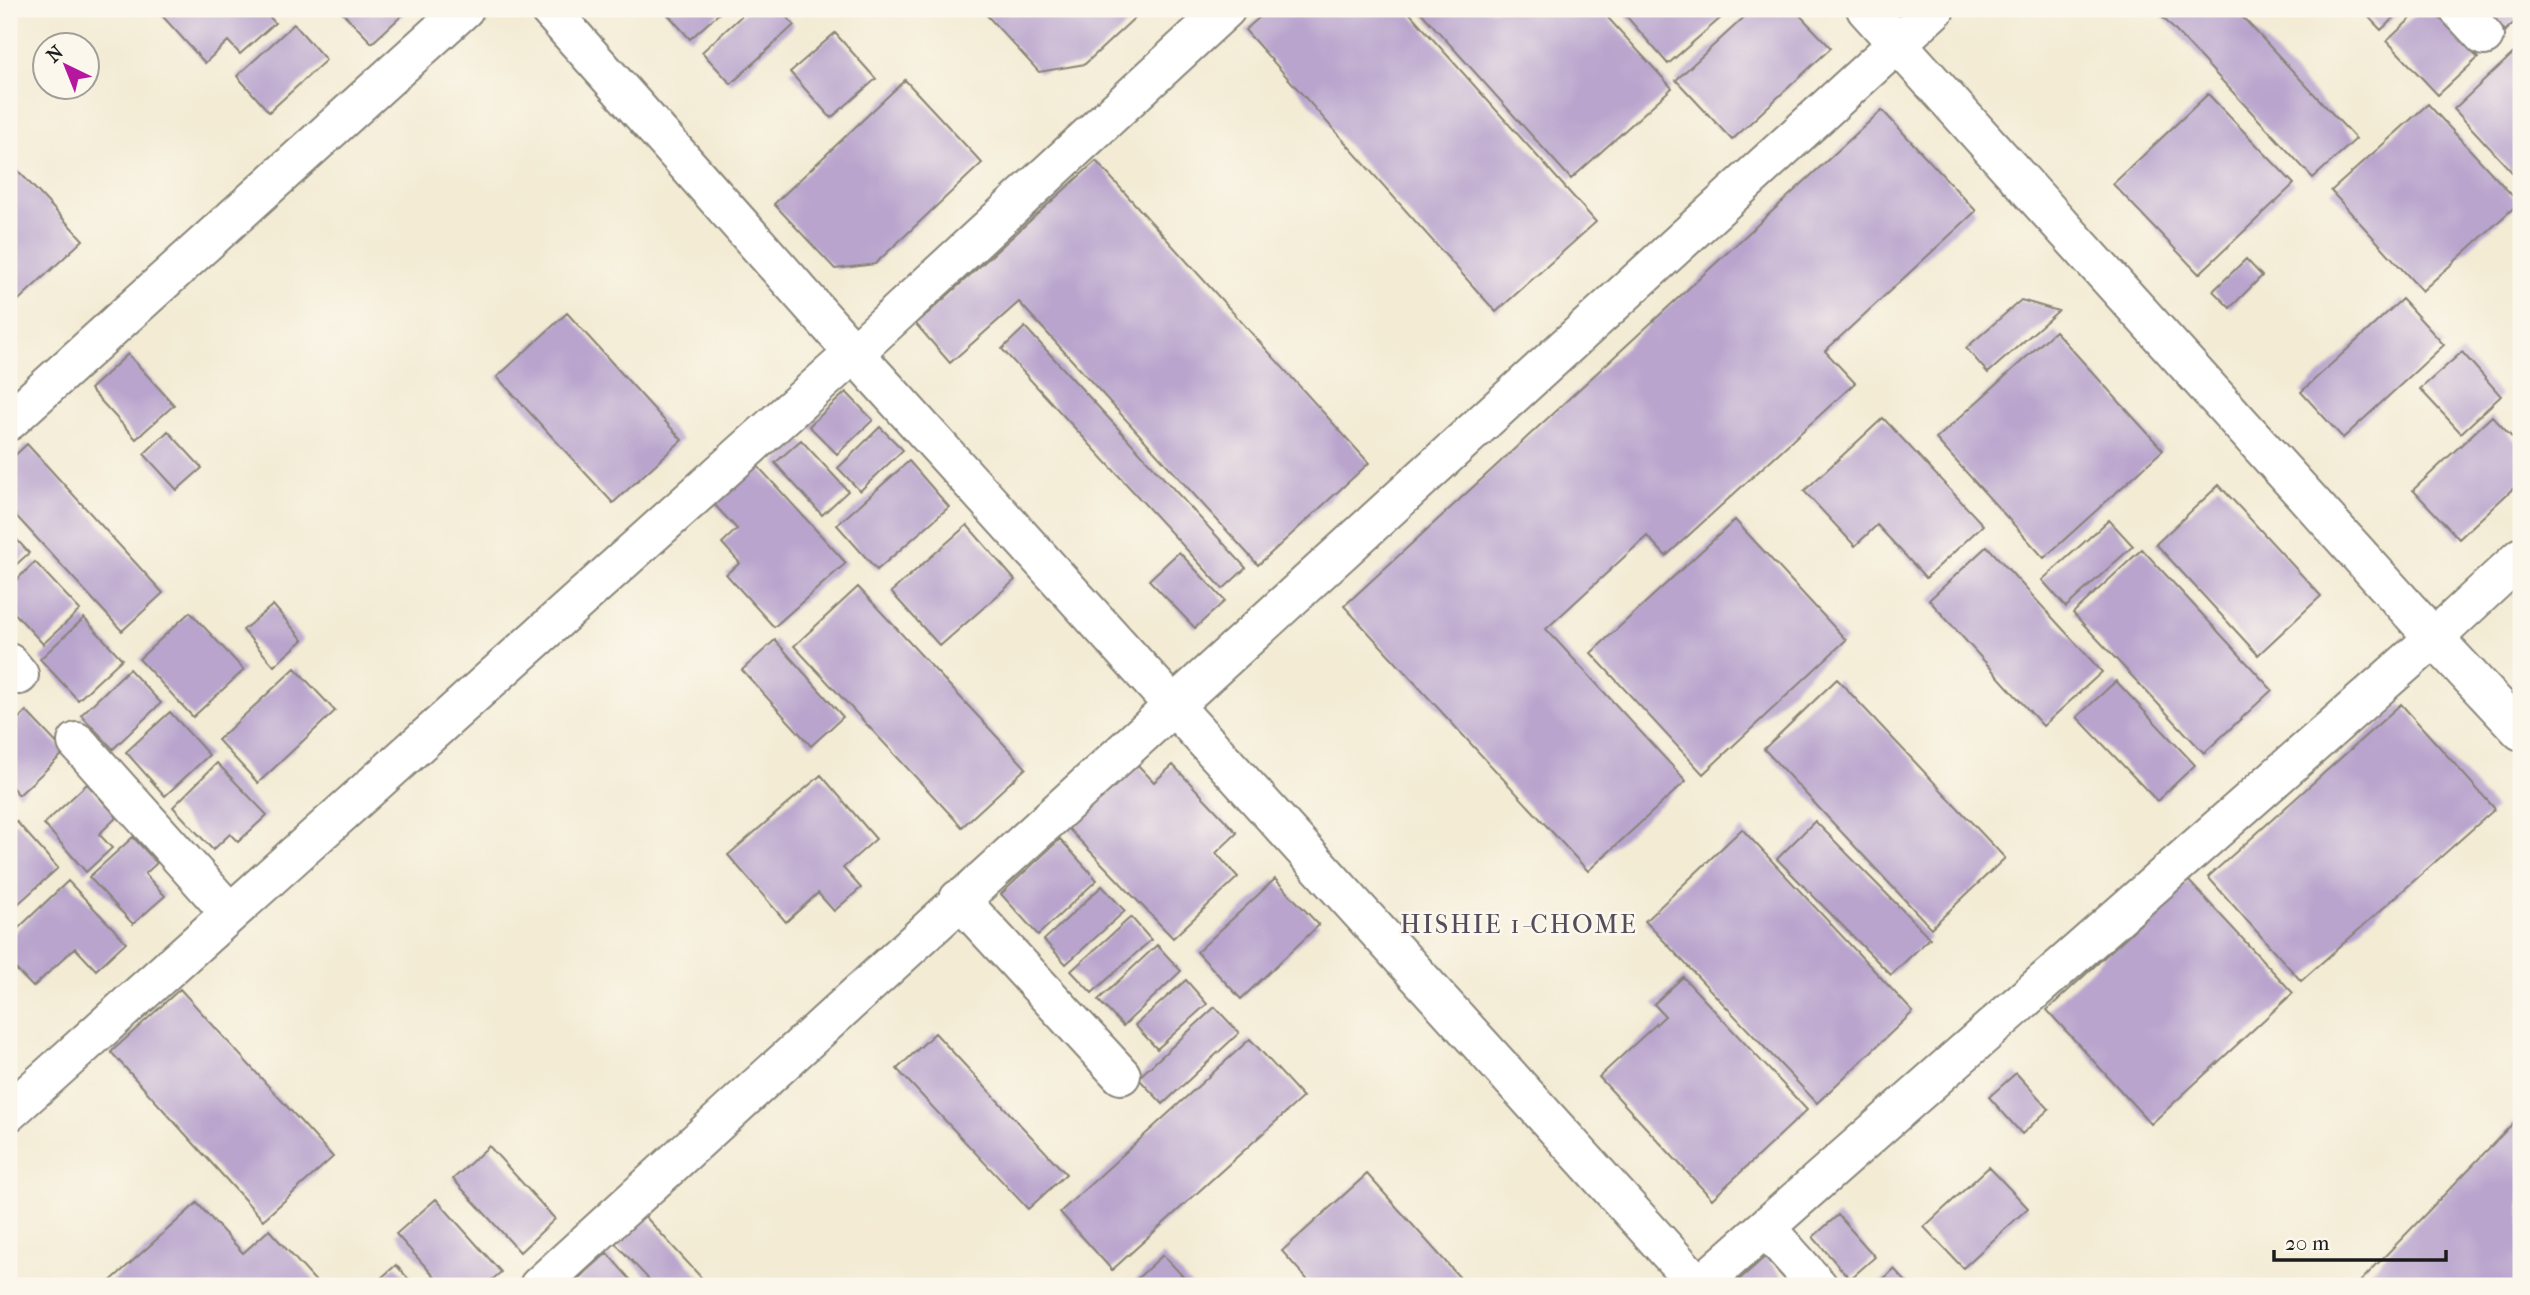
<svg xmlns="http://www.w3.org/2000/svg" width="2530" height="1295" viewBox="0 0 2530 1295" font-family="'IM FELL French Canon',serif">
<style>
.building{fill:#b9a4cd}
.lines{fill:none;stroke-linecap:round;stroke-linejoin:round}
.minor-casing{stroke:#888478;stroke-width:42}
.minor{stroke:#fff;stroke-width:38}
.labels{text-anchor:middle;dominant-baseline:central;stroke-width:5;stroke-linejoin:round;paint-order:stroke}
.neighbourhood-label{font-size:26px;letter-spacing:2px;fill:#534c5a;stroke:#fbf7ec}
</style>
<rect width="100%" height="100%" fill="#fbf7ec"/>
<filter id="ink" filterUnits="userSpaceOnUse"><feTurbulence type="fractalNoise" baseFrequency=".0143" numOctaves="2"/><feDisplacementMap in="SourceGraphic" scale="14" xChannelSelector="R" yChannelSelector="G"/><feConvolveMatrix kernelMatrix="1 2 1 2 8 2 1 2 1" color-interpolation-filters="sRGB"/></filter>
<filter id="wash" filterUnits="userSpaceOnUse"><feTurbulence type="fractalNoise" baseFrequency=".00686" numOctaves="4" result="noise"/><feDisplacementMap in="SourceGraphic" scale="28" xChannelSelector="R" yChannelSelector="G"/><feGaussianBlur stdDeviation="1.57" result="paint"/><feColorMatrix in="noise" values="0 0 0 0 0 0 0 0 0 0 0 0 0 0 0 0 0 1.4 0 .05"/><feComposite in="paint" operator="in"/></filter>
<g filter="url(#wash)">
<rect width="100%" height="100%" fill="#f3ebd4"/>
<g id="blocks">
<path class="building" d="M 156,9 L 263,9 L 275,23 L 240,54 L 228,41 L 205,63 Z
M 339,9 L 409,9 L 372,43 Z
M 663,9 L 724,9 L 690,39 Z
M 749,9 L 779,9 L 794,25 L 731,84 L 702,52 Z
M 981,9 L 1144,9 L 1085,64 L 1039,72 Z
M 1269,9 L 1406,9 L 1596,222 L 1496,312 L 1245,30 Z
M 1418,9 L 1600,9 L 1672,88 L 1571,179 Z
M 1620,9 L 1731,9 L 1668,64 Z
M 1753,9 L 1794,9 L 1831,48 L 1732,140 L 1676,80 Z
M 2155,9 L 2235,9 L 2356,139 L 2313,178 Z
M 2361,9 L 2403,9 L 2381,30 Z
M 2421,9 L 2431,9 L 2478,58 L 2438,95 L 2387,41 Z
M 2484,9 L 2521,9 L 2521,16 L 2505,31 Z
M 294,24 L 326,60 L 269,112 L 237,76 Z
M 835,33 L 876,79 L 831,118 L 790,72 Z
M 2521,46 L 2521,182 L 2454,109 Z
M 905,80 L 982,163 L 875,264 L 835,269 L 774,204 Z
M 2208,94 L 2294,184 L 2199,274 L 2113,184 Z
M 2428,104 L 2519,203 L 2422,291 L 2331,191 Z
M 1882,110 L 1976,211 L 1825,351 L 1855,383 L 1666,556 L 1647,536 L 1546,629 L 1686,781 L 1588,871 L 1344,606 Z
M 9,161 L 83,240 L 9,309 Z
M 1096,161 L 1369,463 L 1258,565 L 1019,302 L 950,363 L 916,324 Z
M 2246,259 L 2262,276 L 2230,308 L 2213,291 Z
M 2402,299 L 2444,345 L 2343,438 L 2301,392 Z
M 2021,300 L 2058,311 L 1988,373 L 1966,348 Z
M 567,313 L 682,440 L 613,503 L 497,377 Z
M 1025,327 L 1246,568 L 1223,589 L 1002,349 Z
M 2055,331 L 2163,450 L 2044,558 L 1936,439 Z
M 2462,352 L 2501,396 L 2461,433 L 2420,389 Z
M 128,354 L 174,405 L 136,439 L 90,389 Z
M 846,392 L 873,420 L 837,454 L 809,426 Z
M 2492,416 L 2521,447 L 2521,481 L 2459,539 L 2413,490 Z
M 1883,418 L 1983,525 L 1926,578 L 1877,525 L 1855,546 L 1804,491 Z
M 880,427 L 903,450 L 860,491 L 838,468 Z
M 168,431 L 202,468 L 177,490 L 144,454 Z
M 801,440 L 848,491 L 822,515 L 775,463 Z
M 27,444 L 163,593 L 122,631 L 9,508 L 9,461 Z
M 909,461 L 949,507 L 877,570 L 837,525 Z
M 755,463 L 846,563 L 774,627 L 726,574 L 740,563 L 722,543 L 737,529 L 712,502 Z
M 2219,485 L 2321,596 L 2258,655 L 2156,544 Z
M 1735,520 L 1846,640 L 1703,774 L 1591,653 Z
M 2109,520 L 2133,546 L 2066,607 L 2042,580 Z
M 967,525 L 1015,580 L 940,646 L 891,592 Z
M 9,531 L 29,553 L 9,571 Z
M 1987,546 L 2102,672 L 2043,726 L 1929,600 Z
M 2142,549 L 2272,690 L 2204,753 L 2073,613 Z
M 1179,552 L 1225,601 L 1195,628 L 1149,580 Z
M 35,562 L 80,610 L 43,644 L 9,607 L 9,587 Z
M 858,587 L 1026,768 L 962,827 L 794,646 Z
M 273,605 L 303,640 L 274,666 L 243,630 Z
M 190,612 L 244,670 L 193,717 L 139,659 Z
M 84,618 L 122,659 L 78,700 L 40,659 Z
M 775,640 L 843,717 L 811,746 L 742,670 Z
M 295,668 L 335,711 L 258,783 L 218,740 Z
M 129,669 L 161,703 L 113,749 L 81,715 Z
M 1837,679 L 2005,858 L 1931,928 L 1764,749 Z
M 2116,681 L 2195,765 L 2157,801 L 2077,717 Z
M 2401,704 L 2495,809 L 2301,981 L 2208,877 Z
M 26,711 L 65,752 L 19,795 L 9,784 L 9,728 Z
M 170,712 L 209,755 L 165,796 L 126,752 Z
M 1134,761 L 1154,782 L 1173,765 L 1237,833 L 1216,853 L 1238,877 L 1173,938 L 1066,826 Z
M 217,763 L 267,815 L 238,842 L 230,834 L 213,850 L 173,807 Z
M 821,775 L 876,839 L 843,868 L 861,888 L 834,911 L 818,893 L 786,922 L 728,855 Z
M 87,784 L 117,817 L 99,834 L 112,848 L 86,872 L 44,824 Z
M 16,821 L 58,868 L 9,912 L 9,828 Z
M 1815,821 L 1930,938 L 1891,975 L 1777,859 Z
M 1742,829 L 1913,1012 L 1817,1103 L 1645,921 Z
M 133,837 L 157,863 L 145,874 L 165,896 L 133,924 L 89,877 Z
M 1060,839 L 1097,880 L 1038,935 L 1001,894 Z
M 1275,879 L 1319,925 L 1241,999 L 1197,952 Z
M 2188,880 L 2293,993 L 2151,1124 L 2047,1010 Z
M 68,881 L 126,942 L 96,970 L 75,948 L 33,987 L 9,962 L 9,937 Z
M 1102,886 L 1125,911 L 1066,964 L 1044,940 Z
M 1131,917 L 1151,940 L 1092,993 L 1071,971 Z
M 1157,945 L 1181,971 L 1123,1026 L 1098,1000 Z
M 1683,977 L 1807,1110 L 1712,1199 L 1599,1077 L 1665,1016 L 1654,1004 Z
M 1186,980 L 1207,1004 L 1157,1049 L 1135,1025 Z
M 180,989 L 333,1157 L 263,1220 L 111,1052 Z
M 1215,1007 L 1239,1033 L 1163,1104 L 1138,1078 Z
M 935,1033 L 1066,1174 L 1028,1209 L 897,1069 Z
M 1250,1039 L 1303,1097 L 1112,1270 L 1060,1212 Z
M 2016,1073 L 2049,1109 L 2022,1134 L 1989,1097 Z
M 2521,1115 L 2521,1286 L 2356,1286 Z
M 489,1146 L 555,1219 L 520,1252 L 453,1179 Z
M 1989,1167 L 2028,1208 L 1963,1268 L 1924,1227 Z
M 1367,1174 L 1461,1279 L 1453,1286 L 1313,1286 L 1282,1251 Z
M 436,1199 L 501,1272 L 485,1286 L 443,1286 L 396,1234 Z
M 197,1203 L 243,1253 L 269,1230 L 320,1286 L 105,1286 Z
M 643,1214 L 709,1286 L 655,1286 L 614,1242 Z
M 1838,1215 L 1875,1257 L 1850,1279 L 1813,1237 Z
M 607,1253 L 636,1286 L 581,1286 L 576,1281 Z
M 1163,1255 L 1192,1286 L 1129,1286 Z
M 1765,1257 L 1791,1286 L 1732,1286 Z
M 396,1265 L 415,1286 L 372,1286 Z
M 1894,1269 L 1910,1286 L 1876,1286 Z"/>
</g>
</g>
<g filter="url(#ink)">
<use href="#blocks" fill-opacity="0" stroke="#888478" stroke-width="2"/>
<g class="lines">
<defs>
<path id="minor" d="M 549,9 L 854,353 L 1699,1286
M 1866,9 L 2434,638 L 2521,731
M 2459,9 L 2484,36
M 9,421 L 464,9
M 9,663 L 19,675
M 77,742 L 230,913
M 959,899 L 1121,1075
M 9,1112 L 854,353 L 1226,9
M 1766,1228 L 1818,1286
M 539,1286 L 1935,9
M 1699,1286 L 2434,638 L 2521,557"/>
</defs>
<use href="#minor" class="minor-casing"/>
<use href="#minor" class="minor"/>
</g>
</g>
<g class="labels">
<g class="neighbourhood-label">
<text x="1519" y="924">HISHIE 1-CHOME</text>
</g>
</g>
<rect width="2530" height="1295" fill="none" stroke="#fbf7ec" stroke-width="35"/>
<g transform="translate(66 66) rotate(317)"><circle r="33" fill="#fbf7ec" stroke="#a29f99" stroke-width="2"/>
<path d="M0-5L12 26L0 18L-12 26Z" fill="#b5179e"/>
<text y="-10" font-size="19" font-weight="bold" text-anchor="middle" fill="#1c1c1c">N</text>
</g>
<path d="M2274 1250v10h172v-10" fill="none" stroke="#1c1c1c" stroke-width="3.5"/>
<text x="2285" y="1250" font-size="21" fill="#1c1c1c" stroke="#fbf7ec" stroke-width="5" paint-order="stroke">20 m</text>
</svg>
